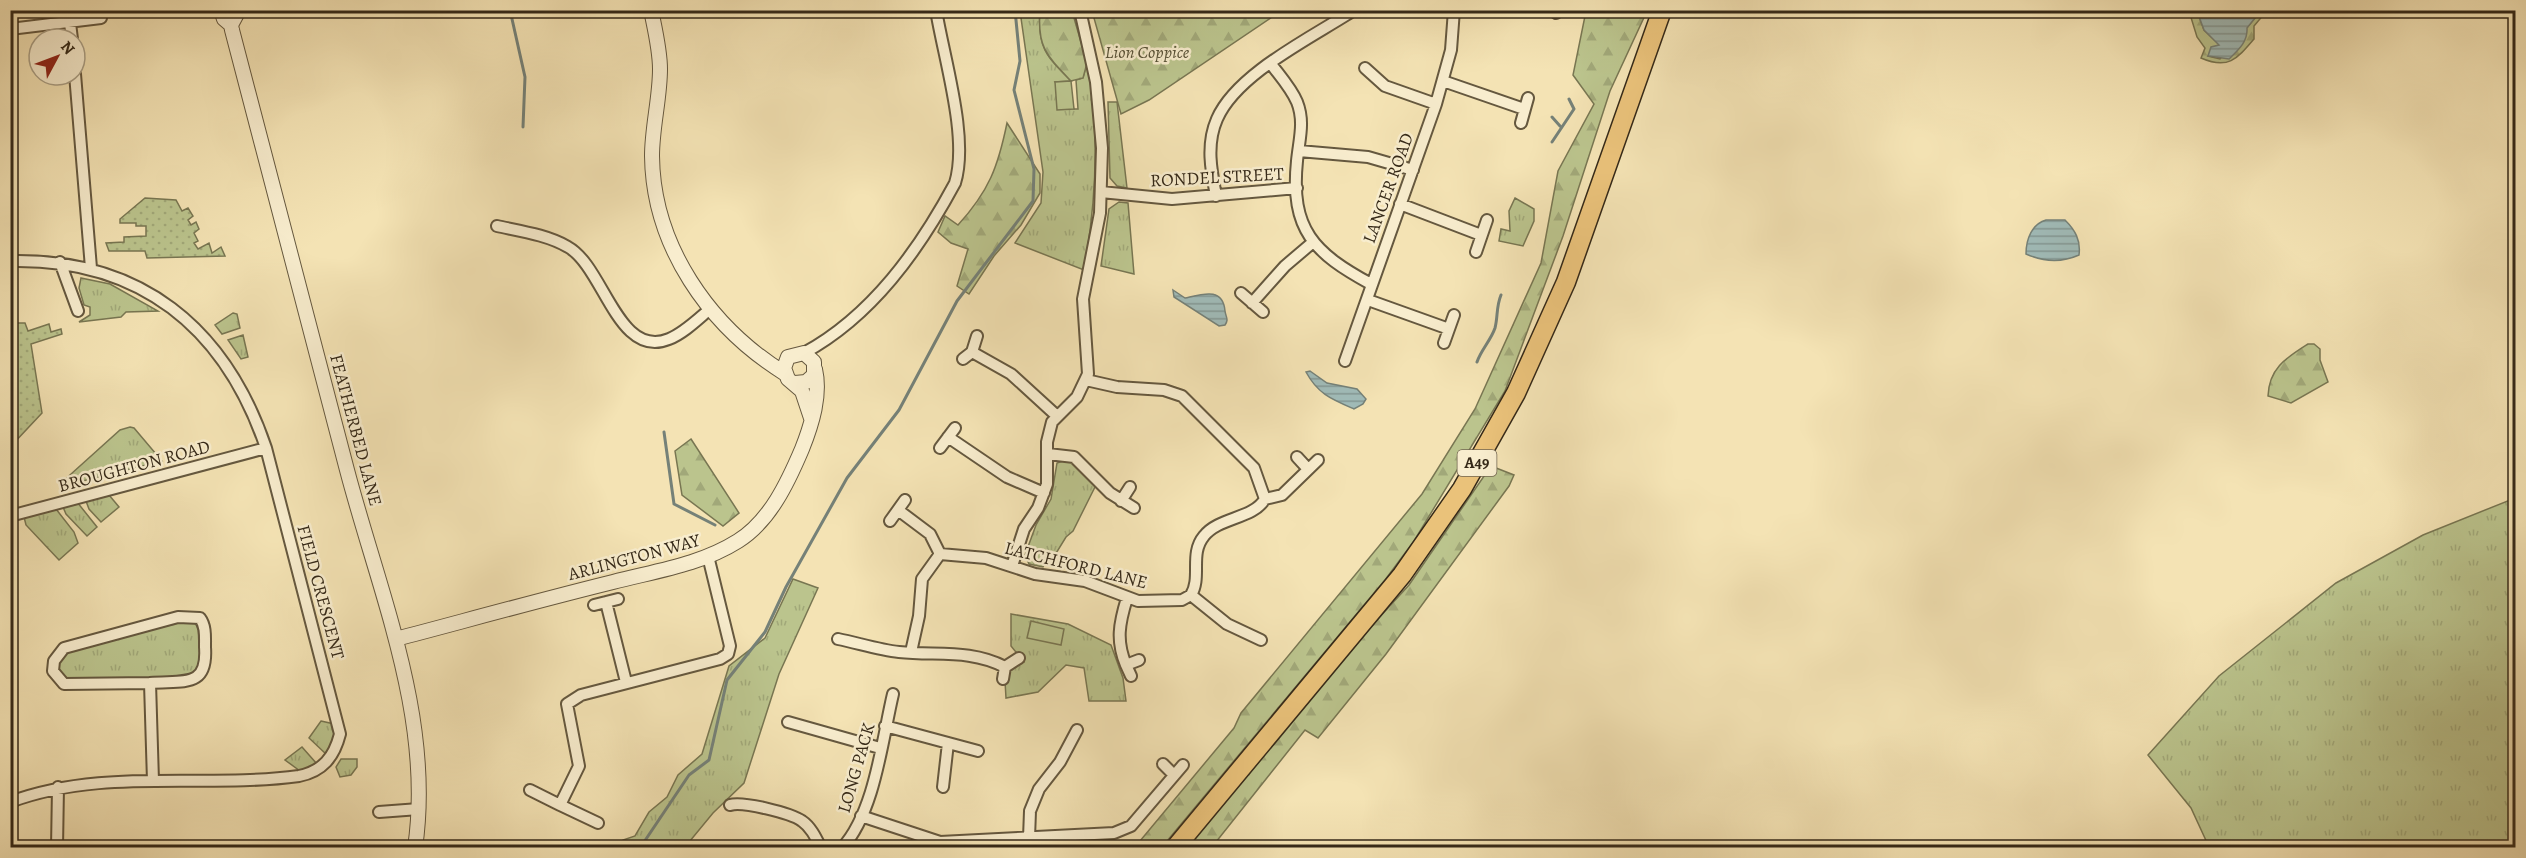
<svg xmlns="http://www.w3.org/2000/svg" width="2526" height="858" viewBox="0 0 2526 858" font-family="Alegreya,serif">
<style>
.grass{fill:url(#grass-tufts);stroke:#787652;stroke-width:1.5}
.forest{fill:url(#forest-firs);stroke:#787652;stroke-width:1.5}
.garden{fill:url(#garden-dots);stroke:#787652;stroke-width:1.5}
.pitch{fill:#bbc48d;stroke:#787652;stroke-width:1.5}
.water{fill:url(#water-rules);stroke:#758178;stroke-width:1.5}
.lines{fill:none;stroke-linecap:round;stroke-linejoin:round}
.stream{stroke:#758178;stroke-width:3}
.minor-casing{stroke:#65583f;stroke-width:14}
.tertiary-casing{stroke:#65583f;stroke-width:16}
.trunk-casing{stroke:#352918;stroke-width:21}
.minor{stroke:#f8edce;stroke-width:10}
.tertiary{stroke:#f8edce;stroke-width:14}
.trunk{stroke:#eac27a;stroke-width:18}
.labels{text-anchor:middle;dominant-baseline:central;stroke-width:5;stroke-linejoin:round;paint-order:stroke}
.shield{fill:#f8edce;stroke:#70644f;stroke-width:1.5}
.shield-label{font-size:16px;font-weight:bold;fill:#352918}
.park-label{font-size:18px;font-style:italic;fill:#565035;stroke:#f8edce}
.street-label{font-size:18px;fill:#352918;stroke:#f8edce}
</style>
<defs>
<pattern id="grass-tufts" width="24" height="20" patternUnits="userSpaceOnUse" patternTransform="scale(1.5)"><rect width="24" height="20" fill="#bbc48d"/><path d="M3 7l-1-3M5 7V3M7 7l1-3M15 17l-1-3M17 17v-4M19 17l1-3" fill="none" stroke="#a1a879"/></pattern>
<pattern id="forest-firs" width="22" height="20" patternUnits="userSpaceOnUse" patternTransform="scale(1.5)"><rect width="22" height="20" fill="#bbc48d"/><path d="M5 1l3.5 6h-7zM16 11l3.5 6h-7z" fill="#a1a879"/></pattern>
<pattern id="garden-dots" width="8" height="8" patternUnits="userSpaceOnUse" patternTransform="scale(1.5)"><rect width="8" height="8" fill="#bbc48d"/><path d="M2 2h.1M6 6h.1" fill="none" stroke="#a1a879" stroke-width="1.8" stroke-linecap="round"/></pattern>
<pattern id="water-rules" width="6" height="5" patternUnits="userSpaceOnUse" patternTransform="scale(1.5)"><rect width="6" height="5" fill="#a0bbb8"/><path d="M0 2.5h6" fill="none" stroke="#839895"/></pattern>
</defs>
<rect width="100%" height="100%" fill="#f4e3b4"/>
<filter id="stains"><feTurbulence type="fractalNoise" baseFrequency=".00333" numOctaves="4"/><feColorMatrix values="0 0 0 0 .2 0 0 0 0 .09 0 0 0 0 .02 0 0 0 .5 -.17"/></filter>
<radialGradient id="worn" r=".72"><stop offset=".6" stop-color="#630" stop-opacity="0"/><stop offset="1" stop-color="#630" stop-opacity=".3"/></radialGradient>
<path class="grass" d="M 1020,11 L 1040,11 C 1037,47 1046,56 1071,81 L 1055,82 L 1074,109 L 1078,109 L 1076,80 L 1083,78 L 1087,63 C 1100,130 1096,203 1084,270 L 1015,243 L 1041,203 L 1043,172 Z
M 1108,102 L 1117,102 L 1127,188 L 1117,186 L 1110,178 Z
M 1515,198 L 1534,209 L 1534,221 L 1523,246 L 1499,241 L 1501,229 L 1510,231 L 1509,211 Z
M 1119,202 L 1128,203 L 1134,274 L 1101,266 L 1109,209 Z
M 81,278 L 110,284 L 158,311 L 126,312 L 121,317 L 79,322 L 90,315 L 90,307 L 84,305 L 79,288 Z
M 233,313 L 237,314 L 240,328 L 222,334 L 215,325 Z
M 243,335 L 248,357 L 241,359 L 228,340 Z
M 130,427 L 134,428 L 162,461 L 63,486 L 61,483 L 120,430 Z
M 1069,459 L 1096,485 L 1073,531 L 1066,537 L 1055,555 L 1049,554 L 1043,567 L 1029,564 L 1025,555 L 1036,525 L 1051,499 L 1057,463 Z
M 109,495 L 119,507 L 101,522 L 89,509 L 86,501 Z
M 2515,498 L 2515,847 L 2209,847 L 2191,808 L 2148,755 L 2219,676 L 2336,583 L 2423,535 Z
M 77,502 L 97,527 L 87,536 L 66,514 L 63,507 Z
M 56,509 L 74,532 L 78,543 L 59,560 L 26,525 L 24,517 Z
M 793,579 L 818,588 L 779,674 L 744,783 L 713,813 L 685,847 L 622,847 L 623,840 L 635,836 L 649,812 L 667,797 L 678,775 L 702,754 L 729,666 L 765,638 Z
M 1011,614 L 1068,624 L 1111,645 L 1123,678 L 1126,701 L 1089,701 L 1084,668 L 1066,665 L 1038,692 L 1006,698 L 1005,681 L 1012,668 L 1024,662 L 1011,646 Z
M 187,618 C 204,624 201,647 203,662 L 196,673 L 186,676 L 74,682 L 63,678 L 57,671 L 60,656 L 67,651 Z
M 321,721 L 334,724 L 336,732 L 327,755 L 309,738 Z
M 302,747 L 317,764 L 300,771 L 285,760 Z
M 341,759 L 357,759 L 357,767 L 351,775 L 340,777 L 336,767 Z"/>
<path class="forest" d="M 1040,11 L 1072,11 L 1087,63 L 1083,78 L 1071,81 C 1047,56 1037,47 1040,11 Z
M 1092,11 L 1092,10 L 1281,11 L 1149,100 L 1121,114 Z
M 1586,11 L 1647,11 L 1610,91 L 1563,236 L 1505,391 L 1414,541 L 1385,580 L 1162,847 L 1135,847 L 1234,728 L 1241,713 L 1422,494 L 1475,409 L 1541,263 L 1558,171 L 1594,104 L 1573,75 Z
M 2189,11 L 2197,11 L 2204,30 L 2220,45 L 2208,56 L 2220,59 L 2255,18 L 2254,11 L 2264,11 L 2265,13 L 2254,26 L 2254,39 C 2237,59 2228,70 2201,58 L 2205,48 L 2197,37 Z
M 1007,123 L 1040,174 L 1040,193 L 1021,225 L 994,256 L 969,294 L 957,286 L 968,249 L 951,243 L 938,232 L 945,216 L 958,225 C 989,191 998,167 1007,123 Z
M 2308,344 L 2314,344 L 2320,349 L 2320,360 L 2328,382 L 2291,403 L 2268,396 C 2269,368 2286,358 2308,344 Z
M 691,439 L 739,513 L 723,526 L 682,495 L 675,451 Z
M 1491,466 L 1514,475 L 1509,486 L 1386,654 L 1318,738 L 1305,730 L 1212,847 L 1186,848 L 1334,667 L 1409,585 Z"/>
<path class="garden" d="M 145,198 L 176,200 L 182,211 L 188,208 L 193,216 L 188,220 L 191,225 L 196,222 L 199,229 L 194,233 L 198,241 L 194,243 L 198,249 L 209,243 L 212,253 L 221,247 L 225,256 L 147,258 L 145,251 L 109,251 L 106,243 L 124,242 L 124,237 L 146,236 L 146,226 L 136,226 L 136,223 L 120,223 L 120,219 Z
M 11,323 L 25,323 L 28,331 L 49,324 L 51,332 L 61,329 L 62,334 L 31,344 L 42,413 L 11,446 L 11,414 L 16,411 L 14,366 L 11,361 Z"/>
<path class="pitch" d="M 1071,81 L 1074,109 L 1057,110 L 1055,82 Z
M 1031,621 L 1064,629 L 1061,645 L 1027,638 Z"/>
<path class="water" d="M 2197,11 L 2254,11 L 2255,18 L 2247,28 C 2248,42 2238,50 2229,59 L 2208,56 L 2211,47 L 2219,45 L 2204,30 Z
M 2046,220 L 2065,220 C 2075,230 2081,240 2079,255 C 2061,263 2044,262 2026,254 C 2026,239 2032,224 2046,220 Z
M 1173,290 L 1185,298 C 1203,294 1223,287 1225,311 C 1226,318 1229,319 1225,325 L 1219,326 L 1174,297 Z
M 1310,371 L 1327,383 L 1357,389 L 1366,399 L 1363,404 L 1354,409 C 1331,399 1318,394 1306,372 Z"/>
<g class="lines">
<path class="stream" d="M 510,10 L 525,77 L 523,127
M 1552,117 L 1560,126
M 1552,142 L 1574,109 L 1569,99
M 1477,362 C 1481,350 1491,340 1495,328 C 1498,317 1496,307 1501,295
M 664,432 L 674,504 L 715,525
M 640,848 L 689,775 L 709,760 L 727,680 L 765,632 L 786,587 L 847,478 L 899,410 L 957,301 L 1033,201 L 1034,169 L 1014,90 L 1020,61 L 1015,10"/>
<defs>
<path id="minor" d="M 1556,13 L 1557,10
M 70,23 L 72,39
M 10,29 L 101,18
M 1271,64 C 1280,76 1291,88 1297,102 C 1305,122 1299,140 1297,161 C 1290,230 1314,253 1371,284
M 1365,68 L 1385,86 L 1436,104
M 75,74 L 91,268
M 1443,81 L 1524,109
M 1521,123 L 1528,98
M 1299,151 L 1368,157 L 1413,170
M 1101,192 L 1172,199 L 1297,188
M 1216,196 C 1211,170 1206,144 1217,119 C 1237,73 1313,37 1354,10
M 1400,204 L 1481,235
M 497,226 C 520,231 548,235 568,247 C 604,267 618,360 669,339 C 684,333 698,319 710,309
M 1476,252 L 1487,220
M 10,261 C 140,258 225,327 266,448 L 340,734 C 334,757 323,771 299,776 C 203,789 104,767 10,802
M 60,262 L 78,311
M 1241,293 L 1263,312
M 1368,300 L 1449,329
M 1252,303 L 1285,266 L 1312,243
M 1444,343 L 1454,315
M 972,352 L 1011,374 L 1057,416
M 804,353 C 872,316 919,250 955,183 C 969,138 944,59 936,10
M 963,359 L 972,352 L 977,336
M 1345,361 L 1436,104 L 1451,50 L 1454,10
M 1086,380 L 1117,387 L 1164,390 L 1182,396 L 1254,468 L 1265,499 C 1253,519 1219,517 1204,536 C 1189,554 1202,577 1191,595
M 948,437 L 1007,477 L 1044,493
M 940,448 L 955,428
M 1048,454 L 1074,457 L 1110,493 L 1134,508
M 1297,457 L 1308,469
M 1265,499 L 1282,495 L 1318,460
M 1121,501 L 1130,487
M 898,510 L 930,534 L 940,554
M 10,516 L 266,448
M 890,521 L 905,500
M 1012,566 L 1024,529 L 1038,508 L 1047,484 L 1047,442 L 1052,422 L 1077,397 L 1088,374 L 1083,299 L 1100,213 L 1102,148 L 1096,82 L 1080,10
M 606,602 L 626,682
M 594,605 L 618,599
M 838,639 C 858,643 879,650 899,652 C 937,656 970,649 1005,667
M 911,652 L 919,616 L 922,579 L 940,554 L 986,558 L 1035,574 L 1085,581 L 1138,601 L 1182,600 L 1191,595 L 1227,624 L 1261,640
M 1126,665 C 1116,641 1119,624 1127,598
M 1131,676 L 1126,665 L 1139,660
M 1003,679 L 1005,667 L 1019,658
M 150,683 C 183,680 208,689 205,647 C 205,637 206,626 200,618 L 178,617 L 64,648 L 54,661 L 53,671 L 64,684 L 150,683 L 153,781
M 788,722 L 880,748
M 885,726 L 978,751
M 1163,764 L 1174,775
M 943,787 L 948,743
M 530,790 L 560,805
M 730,805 C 742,801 791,813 802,821 C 811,827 816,838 821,848
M 379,812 L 419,809
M 861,816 L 940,842 L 1114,833 L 1131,826 L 1183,765
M 598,823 L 560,805 L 579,766 L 567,704 L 581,695 L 720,659 L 728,654 L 730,646 L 708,556
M 1029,838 L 1030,811 L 1039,789 L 1060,762 L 1077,730
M 57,848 L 58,787
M 842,848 C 875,812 882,740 893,694"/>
<path id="tertiary" d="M 221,10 L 224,19 L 231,25
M 239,10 L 231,25 L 232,30 C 271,177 308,324 347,470 C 379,592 434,719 415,848
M 651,10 C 655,30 660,50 660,69 C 660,98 652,127 652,156 C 653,246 709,326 784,373
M 795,383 L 806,382 L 814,375 L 814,362 L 804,353 L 788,357 L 784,368 L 788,379 L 802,391 L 811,418
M 396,639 C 468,620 540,600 613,582 C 655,571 700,565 738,541 C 770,521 788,482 802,449 C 812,424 821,395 815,369"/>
<path id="trunk" d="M 1175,848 L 1402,575 L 1462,489 L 1516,393 L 1566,282 L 1662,10"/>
</defs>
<use href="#minor" class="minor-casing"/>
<use href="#tertiary" class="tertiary-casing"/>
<use href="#trunk" class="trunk-casing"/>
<use href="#minor" class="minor"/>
<use href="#tertiary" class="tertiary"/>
<use href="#trunk" class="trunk"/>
</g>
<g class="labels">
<rect class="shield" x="1457.5" y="450" width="39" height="26" rx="4.5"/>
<g class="shield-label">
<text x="1477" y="463">A49</text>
</g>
<g class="park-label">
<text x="1147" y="52">Lion Coppice</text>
</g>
<g class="street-label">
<text transform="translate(1217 177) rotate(-3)">RONDEL STREET</text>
<text transform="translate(1388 188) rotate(-70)">LANCER ROAD</text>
<text transform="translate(356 430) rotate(75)">FEATHERBED LANE</text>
<text transform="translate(134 466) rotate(-15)">BROUGHTON ROAD</text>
<text transform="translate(634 557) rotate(-15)">ARLINGTON WAY</text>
<text transform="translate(1076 565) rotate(14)">LATCHFORD LANE</text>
<text transform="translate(321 592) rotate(75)">FIELD CRESCENT</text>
<text transform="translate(856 768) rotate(-74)">LONG PACK</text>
</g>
</g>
<rect width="2526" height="858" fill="none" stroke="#f4e3b4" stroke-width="36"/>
<rect x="12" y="12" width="2502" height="834" fill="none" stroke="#352918" stroke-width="3"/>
<rect x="18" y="18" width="2490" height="822" fill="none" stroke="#352918" stroke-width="1.5"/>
<g transform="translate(57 57) rotate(49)"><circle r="28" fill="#f8edce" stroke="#aa9f85" stroke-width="1.5"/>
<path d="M0-4.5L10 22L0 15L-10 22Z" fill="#8f2418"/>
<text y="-9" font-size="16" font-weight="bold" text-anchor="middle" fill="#352918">N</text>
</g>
<rect width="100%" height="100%" filter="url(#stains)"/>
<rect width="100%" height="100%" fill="url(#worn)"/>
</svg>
